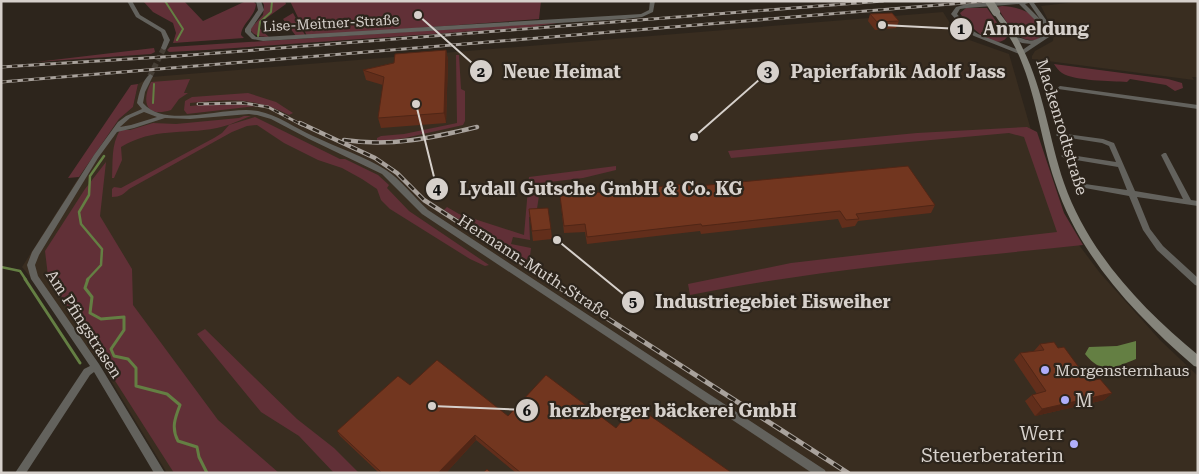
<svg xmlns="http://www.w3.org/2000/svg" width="1199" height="474" viewBox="0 0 1199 474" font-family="'Roboto Serif',serif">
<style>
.built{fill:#392d20}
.green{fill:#613037}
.water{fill:#647f43}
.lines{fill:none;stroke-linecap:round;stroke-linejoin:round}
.stream-far2{stroke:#647f43;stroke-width:2}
.stream-far1{stroke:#647f43;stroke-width:2.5}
.stream{stroke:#647f43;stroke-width:3}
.street-tunnel{stroke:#463f36;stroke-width:5.5;stroke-dasharray:5.5 3;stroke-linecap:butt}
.street{fill:#63625d;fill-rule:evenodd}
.secondary{fill:#85847b;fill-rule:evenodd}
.rail-far2-casing{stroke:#a9a29c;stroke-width:3}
.rail-far1-casing{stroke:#a9a29c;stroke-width:4.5}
.rail-casing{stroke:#a9a29c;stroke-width:5}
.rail-far2{stroke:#2d251c;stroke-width:2;stroke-dasharray:5.5;stroke-linecap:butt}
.rail-far1{stroke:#2d251c;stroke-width:2.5;stroke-dasharray:7;stroke-linecap:butt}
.rail{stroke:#2d251c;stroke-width:3;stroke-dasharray:9;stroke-linecap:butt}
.secondary-bridge{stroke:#85847b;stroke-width:8}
.wall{fill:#622e1b}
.shaded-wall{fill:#502616}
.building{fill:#72361f;stroke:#502616}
.poi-dot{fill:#afaefa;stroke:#2d251c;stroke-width:2}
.labels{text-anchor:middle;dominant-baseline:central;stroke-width:4.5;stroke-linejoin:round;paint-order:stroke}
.far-street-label{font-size:14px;fill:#d6d0cb;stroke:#2d251c}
.street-label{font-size:16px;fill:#d6d0cb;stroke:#2d251c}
.poi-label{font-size:16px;fill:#d6d0cb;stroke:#2d251c;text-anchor:start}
.near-poi-label{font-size:19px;fill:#d6d0cb;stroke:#2d251c;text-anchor:start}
.leader{fill:none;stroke:#d6d0cb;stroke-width:2}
.callout-dot{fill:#d6d0cb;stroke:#2d251c;stroke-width:2}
.mark-label{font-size:15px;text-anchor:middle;font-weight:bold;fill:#111}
.callout-label{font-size:18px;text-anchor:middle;font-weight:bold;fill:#d6d0cb;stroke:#2d251c;stroke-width:4.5;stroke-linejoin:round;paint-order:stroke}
</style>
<rect width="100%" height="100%" fill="#2d251c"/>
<path class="built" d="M 1085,1 L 1198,1 L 1198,77 L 1192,77 L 1194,80 L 1032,59 L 1032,56 L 1035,51 L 1053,41 L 1054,32 L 1041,6 Z
M 943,12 L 958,36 L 1009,54 L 1055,213 L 1100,273 L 1160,340 L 1198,376 L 1198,473 L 167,473 L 101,364 L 22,267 L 79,177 L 119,119 L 133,107 L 138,84 L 151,77 Z"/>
<path class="green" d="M 143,1 L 184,1 L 203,21 L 246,1 L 253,1 L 256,4 C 255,17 242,23 241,35 L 244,38 L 173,43 L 176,33 L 173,23 L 153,12 Z
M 262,1 L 285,1 L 286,4 L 261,22 L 259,28 L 269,37 C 262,37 256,37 251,31 L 251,28 L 263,15 L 264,5 Z
M 290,1 L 541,1 L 539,19 L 307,36 Z
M 1002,6 C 1020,7 1042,14 1042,35 L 1037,40 C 1014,42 1009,24 997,7 Z
M 966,8 L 987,8 L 1007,37 C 996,53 966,24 960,13 Z
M 293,13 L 305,35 L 296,36 L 283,19 Z
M 563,22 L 532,27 L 206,50 L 169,52 L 167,50 L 170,47 Z
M 154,48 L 155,52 L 151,54 L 36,62 Z
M 456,55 L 459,55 L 461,89 L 465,91 L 465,121 L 463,125 L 405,138 L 377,142 L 377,138 L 381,136 L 404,134 L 457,123 Z
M 1054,64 L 1168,79 L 1182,83 L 1183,88 L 1175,91 L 1166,85 L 1130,79 L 1127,82 C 1111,81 1075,81 1062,73 C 1059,71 1056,67 1054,64 Z
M 190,79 L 184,93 L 188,93 L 179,99 L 171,110 C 146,118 141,102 151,82 Z
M 138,84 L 133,107 L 119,119 L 79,177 L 68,178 L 131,85 Z
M 248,93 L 276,102 L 293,113 L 289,115 C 253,97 229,99 190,103 L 190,106 L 224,103 L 256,106 L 187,114 L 184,110 L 185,101 L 192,97 Z
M 244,116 L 251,116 C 240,120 228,126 217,128 C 181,135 155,127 121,147 L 122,160 L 114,178 L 112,178 C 113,161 111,145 120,130 L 130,130 L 153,123 L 176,124 L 239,118 Z
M 255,117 L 340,159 L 345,159 L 378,175 L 389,185 L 387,188 L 409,211 L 489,265 L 485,266 L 470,259 L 390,209 L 381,200 L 377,189 L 362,179 L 342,168 L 318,160 L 284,143 L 257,125 L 247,126 L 232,132 L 129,189 C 124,194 120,197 112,197 L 112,189 L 114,187 L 121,188 L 214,138 L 222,133 L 229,125 Z
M 1027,127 L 1037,132 L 1064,213 L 1083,245 C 951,259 819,269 690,295 L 688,284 L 791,263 L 1057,232 L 1024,137 L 1009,133 L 731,158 L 728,151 L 917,133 Z
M 106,162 L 100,216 L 132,269 L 133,305 L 218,420 L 279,473 L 174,473 L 48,276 L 45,251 L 85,189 Z
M 616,166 L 616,170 L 583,178 L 541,183 L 536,215 L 529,217 L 530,240 L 513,237 L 511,244 L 531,248 L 530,256 L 525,261 L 444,210 L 447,207 L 459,214 L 524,235 L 529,177 Z
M 205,329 L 297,419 L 334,448 L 359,473 L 334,473 L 299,436 L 261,412 L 197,334 Z"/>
<path class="water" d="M 1136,341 L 1136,359 C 1114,368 1102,375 1085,354 L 1089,347 L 1117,346 Z"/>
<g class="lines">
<path class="stream-far2" d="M 165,1 L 183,29 L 177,40
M 258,36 L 260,22 L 271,12 L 272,1
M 153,103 L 154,84"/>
<path class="stream-far1" d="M 1,267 L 20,271 L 26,280
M 87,280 L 101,265 L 102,249 L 81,224 L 79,212 L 89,195 L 90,176 L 104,156"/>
<path class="stream" d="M 25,279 L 80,363
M 88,279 L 85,288 L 92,297 L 90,313 L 101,319 L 124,317 L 124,330 L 111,349 L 114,356 L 128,359 L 136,368 L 136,386 L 167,394 L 180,405 C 175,418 171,428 178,441 L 197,447 L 199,457 L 207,473"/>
<path class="street-tunnel" d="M 150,76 L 164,48"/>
<path class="street" d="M 127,1 L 132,1 L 140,15 L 165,30 L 170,40 L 166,49 L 164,50 L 161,48 L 164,40 L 161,32 L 136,17 Z
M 256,1 L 261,1 L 264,10 L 251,29 L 251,32 L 256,37 L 263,37 L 625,15 L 641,14 L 649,10 L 650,1 L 655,1 L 653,12 L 642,17 L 625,19 L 263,41 L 252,39 L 245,32 L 245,29 L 258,10 Z
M 1017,1 L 1046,1 L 1034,3 L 1049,24 L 1049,37 L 1022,55 L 974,36 L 966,31 L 951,14 L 956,7 L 967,4 ZM 1029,3 L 1040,19 L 1025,4 ZM 1019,4 L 1039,24 L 1043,24 L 1044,35 C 1028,46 1028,37 1012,37 L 1012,39 L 1022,43 L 1031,44 L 1021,51 L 978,34 L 970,29 L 957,14 L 960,9 L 967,8 Z
M 150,74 L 153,76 L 145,92 L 143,103 C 166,130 226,105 258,111 C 278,115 295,128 313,136 C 336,147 366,157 386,170 C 400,179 415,198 428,210 L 825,470 L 826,473 L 812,473 L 422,214 L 382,174 L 309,139 L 271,119 L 257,115 L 249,114 L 190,119 L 165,118 L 134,128 L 117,132 L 98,158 L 39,255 L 35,265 L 38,276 L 99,364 L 165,473 L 154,473 L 94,372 L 90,375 L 26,473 L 15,473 L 84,369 L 90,366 L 31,279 L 27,265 L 32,252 L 94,155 L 118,122 L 126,116 L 142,109 L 137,103 C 139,93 142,81 150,74 ZM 144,112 L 157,117 L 131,125 L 120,127 L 130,118 Z
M 1060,86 L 1198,105 L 1198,109 L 1058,89 L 1057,88 Z
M 1059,133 L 1103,139 L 1114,143 L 1135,191 L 1183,199 L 1161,155 L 1164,153 L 1166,153 L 1191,200 L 1198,201 L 1198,206 L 1137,197 L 1150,229 L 1163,246 L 1198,278 L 1198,286 L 1195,285 L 1157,250 L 1143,230 L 1129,196 L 1085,188 L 1082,186 L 1085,184 L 1127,190 L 1118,167 L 1064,158 L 1061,156 L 1064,154 L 1116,162 L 1109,146 L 1102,143 L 1057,136 L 1056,135 L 1057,134 Z"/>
<path class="secondary" d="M 994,11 L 998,11 C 1007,23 1017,35 1023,49 C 1044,91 1049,139 1064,183 C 1088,252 1142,309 1198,355 L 1198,367 L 1194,366 C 1136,316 1079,256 1055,182 C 1040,138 1036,90 1015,47 C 1009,35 1000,23 993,12 Z"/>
<defs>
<path id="rail-far2" d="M 1,67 L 178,56 L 883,1
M 1,82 L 988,1
M 198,104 L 243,103 L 268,107 L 302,125"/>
<path id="rail-far1" d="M 300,123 L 375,158 L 397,173 L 424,200 L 548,280
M 344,140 C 390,147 432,138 477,127"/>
<path id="rail" d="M 546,279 L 848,473"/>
</defs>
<use href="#rail-far2" class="rail-far2-casing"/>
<use href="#rail-far1" class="rail-far1-casing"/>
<use href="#rail" class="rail-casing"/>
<use href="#rail-far2" class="rail-far2"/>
<use href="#rail-far1" class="rail-far1"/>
<use href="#rail" class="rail"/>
<path class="secondary-bridge" d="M 989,1 L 996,12"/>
</g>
<path class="wall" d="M 725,1 L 770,1 L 770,2 L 726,2 Z
M 870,14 L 899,21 L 896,28 L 875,30 L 868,21 Z
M 446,50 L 448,60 L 446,123 L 381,128 L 378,118 L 383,85 L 366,80 L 363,70 Z
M 698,186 L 935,205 L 931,213 L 858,221 L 855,226 L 842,228 L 838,219 L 701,234 L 700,231 L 587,244 L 585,232 L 564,233 L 560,196 Z
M 529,209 L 551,229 L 552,239 L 533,241 Z
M 1040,344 L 1058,348 L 1089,381 L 1112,393 L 1104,400 L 1035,416 L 1025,401 L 1032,395 L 1037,394 L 1014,360 L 1020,353 L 1034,351 Z
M 410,385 L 508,416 L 616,428 L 732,473 L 516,473 L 476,440 L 446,473 L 379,473 L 340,436 L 337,431 Z"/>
<path class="shaded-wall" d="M 446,50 L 448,60 L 446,123 L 444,113 Z
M 1112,393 L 1104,400 L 1035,416 L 1042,409 Z
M 475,435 L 476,440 L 446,473 L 438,473 Z"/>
<path class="building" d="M 892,13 L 899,21 L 877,22 L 870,14 Z
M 446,50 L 444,113 L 378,118 L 384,77 L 363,70 L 394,63 L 395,54 Z
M 908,166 L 935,205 L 856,214 L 859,219 L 846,220 L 840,211 L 702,226 L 701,224 L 587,237 L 585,224 L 564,226 L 560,196 L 697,183 L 698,186 Z
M 548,208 L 551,229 L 532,231 L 529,209 Z
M 1054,342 L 1058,348 L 1064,347 L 1089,381 L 1100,379 L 1112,393 L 1042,409 L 1032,395 L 1046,391 L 1020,353 L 1044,350 L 1040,344 Z
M 437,360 L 508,416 L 546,375 L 616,428 L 635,405 L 732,473 L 521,473 L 475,435 L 438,473 L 382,473 L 337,431 L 398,376 L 410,385 Z
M 487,469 L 491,473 L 483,473 Z"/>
<g class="poi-dot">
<circle cx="1045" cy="370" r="5"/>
<circle cx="1065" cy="400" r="5"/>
<circle cx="1074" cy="444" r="5"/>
</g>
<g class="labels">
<g class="far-street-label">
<text transform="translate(331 23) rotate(-3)">Lise-Meitner-Straße</text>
</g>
<g class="street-label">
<text transform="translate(1062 127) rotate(73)">Mackenrodtstraße</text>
<text transform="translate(534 267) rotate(33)">Hermann-Muth-Straße</text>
<text transform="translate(84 324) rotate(57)">Am Pfingstrasen</text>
</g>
<g class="poi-label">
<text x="1055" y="370">Morgensternhaus</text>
</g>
<g class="near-poi-label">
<text x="1075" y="400">M</text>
<text x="1064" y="433" text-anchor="end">Werr<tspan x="1064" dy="22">Steuerberaterin</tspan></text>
</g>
</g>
<path class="leader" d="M882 25L961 29M418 15L481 71M694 137L768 72M416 104L437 189M557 240L633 302M432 406L527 410"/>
<g class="callout-dot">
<circle cx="882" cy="25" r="5"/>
<circle cx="418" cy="15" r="5"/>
<circle cx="694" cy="137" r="5"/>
<circle cx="416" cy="104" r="5"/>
<circle cx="557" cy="240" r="5"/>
<circle cx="432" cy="406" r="5"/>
<circle cx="961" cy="29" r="12"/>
<circle cx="481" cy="71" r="12"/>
<circle cx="768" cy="72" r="12"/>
<circle cx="437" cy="189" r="12"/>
<circle cx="633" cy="302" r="12"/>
<circle cx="527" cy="410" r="12"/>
</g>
<g class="mark-label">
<text x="961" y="34">1</text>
<text x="481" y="77">2</text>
<text x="768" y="77">3</text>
<text x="437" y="194">4</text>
<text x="633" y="307">5</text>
<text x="527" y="416">6</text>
</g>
<g class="callout-label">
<text x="1036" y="35">Anmeldung</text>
<text x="562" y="78">Neue Heimat</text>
<text x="898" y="78">Papierfabrik Adolf Jass</text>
<text x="601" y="195">Lydall Gutsche GmbH &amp; Co. KG</text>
<text x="773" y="308">Industriegebiet Eisweiher</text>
<text x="673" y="417">herzberger bäckerei GmbH</text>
</g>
<rect width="1199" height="474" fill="none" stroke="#d6d0cb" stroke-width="5"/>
</svg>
